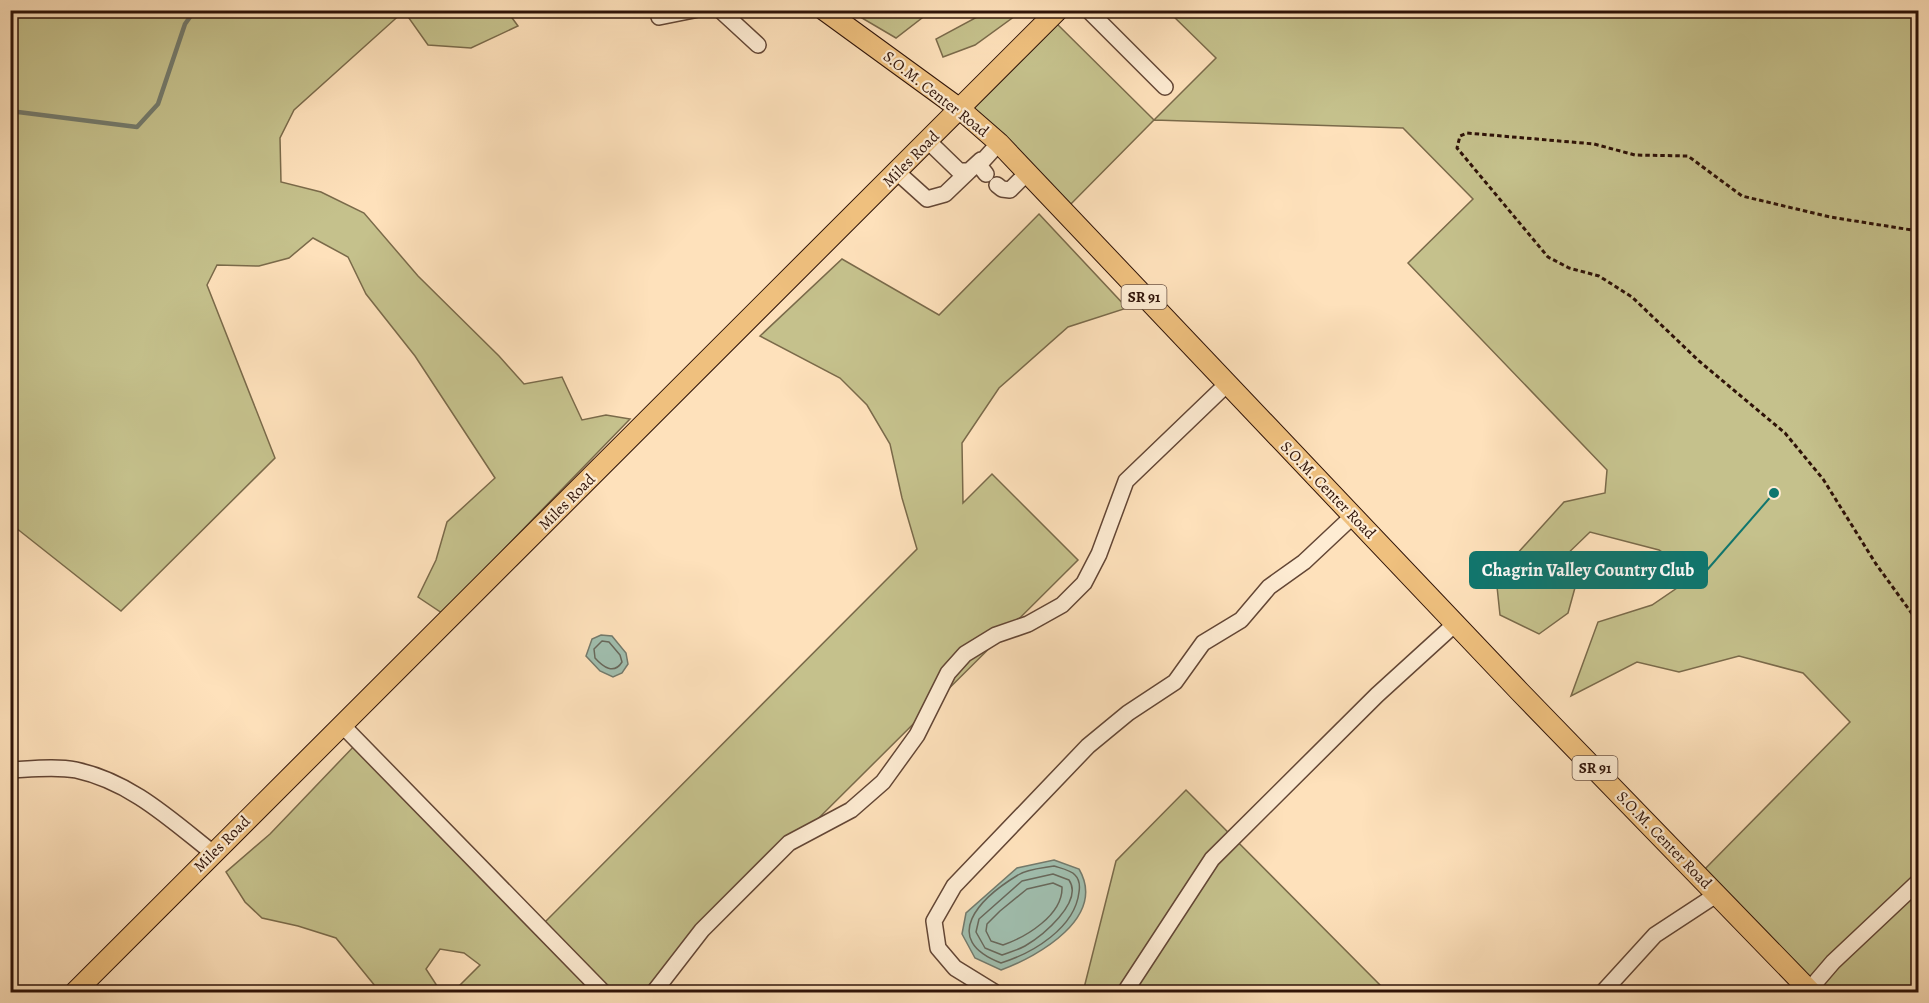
<svg xmlns="http://www.w3.org/2000/svg" width="1929" height="1003" viewBox="0 0 1929 1003" font-family="Alegreya,serif">
<style>
.green{fill:#c5c18c;stroke:#7a6a4a;stroke-width:1.5}
.water{fill:#a0beae;stroke:#737a6c;stroke-width:1.5}
.lines{fill:none;stroke-linecap:round;stroke-linejoin:round}
.shore{stroke:#68685b;stroke-width:1.5}
.stream{stroke:#737a6c;stroke-width:4.5}
.minor-casing{stroke:#634635;stroke-width:18}
.major-casing{stroke:#2f1308;stroke-width:22}
.path{stroke:#2f1308;stroke-width:3;stroke-dasharray:4.5 3;stroke-linecap:butt}
.minor{stroke:#feecd3;stroke-width:15}
.major{stroke:#efc07e;stroke-width:20}
.labels{text-anchor:middle;dominant-baseline:central;stroke-width:4.5;stroke-linejoin:round;paint-order:stroke}
.shield{fill:#feecd3;stroke:#6d5445;stroke-width:1.5}
.shield-label{font-size:15px;font-weight:bold;fill:#2f1308}
.street-label{font-size:16px;fill:#2f1308;stroke:#feecd3}
.leader{fill:none;stroke:#0f766e;stroke-width:2}
.callout-dot{fill:#0f766e;stroke:#feecd3;stroke-width:2}
.callout{fill:#0f766e;stroke:#0f766e;stroke-width:2}
.callout-label{font-size:18px;text-anchor:middle;font-weight:bold;fill:#fff}
</style>
<rect width="100%" height="100%" fill="#fee1bb"/>
<filter id="stains"><feTurbulence type="fractalNoise" baseFrequency=".00333" numOctaves="4"/><feColorMatrix values="0 0 0 0 .2 0 0 0 0 .09 0 0 0 0 .02 0 0 0 .5 -.17"/></filter>
<radialGradient id="worn" r=".72"><stop offset=".6" stop-color="#630" stop-opacity="0"/><stop offset="1" stop-color="#630" stop-opacity=".3"/></radialGradient>
<path class="green" d="M 990,10 L 1022,11 L 975,45 L 943,57 L 936,39 Z
M 10,11 L 507,11 L 518,26 L 471,48 L 428,45 L 404,11 L 294,110 L 280,138 L 281,182 L 321,192 L 364,213 L 418,276 L 499,356 L 524,384 L 562,377 L 582,420 L 606,415 L 630,419 L 442,613 L 418,597 L 436,560 L 447,522 L 495,478 L 415,356 L 366,294 L 348,257 L 313,238 L 289,258 L 259,266 L 217,265 L 207,285 L 275,458 L 121,611 L 11,524 Z
M 850,11 L 931,11 L 896,38 Z
M 1168,11 L 1918,11 L 1918,992 L 1809,992 L 1698,876 L 1850,722 L 1803,673 L 1739,656 L 1679,672 L 1637,662 L 1571,696 L 1598,622 L 1652,605 L 1696,575 L 1659,550 L 1590,532 L 1561,560 L 1576,584 L 1568,613 L 1539,634 L 1500,615 L 1496,577 L 1564,502 L 1605,493 L 1607,470 L 1408,263 L 1473,199 L 1403,128 L 1154,120 L 1064,211 L 960,109 L 1051,18 L 1154,120 L 1216,58 Z
M 1039,214 L 1127,308 L 1068,327 L 999,388 L 962,443 L 963,503 L 992,474 L 1078,560 L 644,992 L 453,992 L 480,965 L 464,953 L 440,949 L 426,969 L 441,992 L 380,992 L 336,938 L 298,926 L 262,918 L 245,902 L 226,872 L 270,834 L 358,742 L 540,927 L 917,549 L 902,498 L 890,444 L 867,405 L 840,378 L 760,336 L 842,259 L 939,315 Z
M 1186,790 L 1387,992 L 1083,992 L 1116,861 Z"/>
<path class="water" d="M 601,635 L 612,636 L 626,653 L 628,664 L 622,673 L 613,677 L 600,671 L 586,656 L 592,639 Z
M 1054,860 L 1079,869 C 1107,917 1039,956 1001,970 L 975,958 L 962,934 L 966,913 L 1017,868 Z"/>
<g class="lines">
<path class="shore" d="M 602,641 L 609,642 L 620,655 L 622,662 C 614,675 603,667 595,658 L 594,649 Z
M 1054,866 C 1060,868 1071,870 1075,875 C 1080,880 1080,886 1079,892 C 1075,928 1033,953 1001,963 C 939,939 980,898 1018,875 C 1027,869 1043,868 1054,866 Z
M 1053,874 L 1069,880 C 1084,902 1042,936 1025,946 C 1018,950 1010,952 1002,955 L 985,948 L 976,932 L 979,919 L 1022,881 Z
M 1053,883 L 1062,887 C 1063,915 1026,937 1003,945 L 991,941 L 986,931 L 987,924 L 1000,911 L 1027,889 Z"/>
<path class="stream" d="M 10,111 L 137,127 L 158,104 L 185,24 L 195,10"/>
<defs>
<path id="minor" d="M 720,10 L 758,45
M 1088,10 L 1165,87
M 659,17 L 694,10
M 928,141 L 959,171 L 969,171 L 981,160
M 897,172 L 927,199 L 945,194 L 969,171
M 986,174 L 979,165 L 999,143
M 997,185 L 1002,189 L 1010,190 L 1028,172
M 342,725 L 603,992
M 10,770 C 31,769 56,766 76,770 C 131,782 170,819 213,853
M 1809,990 L 1833,962 L 1918,882
M 654,992 L 702,930 L 789,843 L 851,810 L 883,782 L 917,735 L 948,673 L 965,654 L 996,635 L 1028,624 L 1062,605 L 1084,583 L 1099,554 L 1126,481 L 1227,384
M 994,992 L 955,968 L 938,948 L 934,921 L 954,886 L 1088,746 L 1128,713 L 1175,682 L 1203,643 L 1241,620 L 1269,587 L 1304,562 L 1353,516
M 1125,992 L 1212,859 L 1377,695 L 1455,624
M 1603,992 L 1655,935 L 1716,895"/>
<path id="major" d="M 824,10 L 960,109 L 999,143 L 1520,692 L 1811,992
M 75,992 L 1058,10"/>
</defs>
<use href="#minor" class="minor-casing"/>
<use href="#major" class="major-casing"/>
<path class="path" d="M 1918,231 L 1830,217 L 1742,196 L 1688,156 L 1635,155 L 1594,144 L 1467,133 L 1460,136 L 1457,148 L 1548,257 L 1569,268 L 1599,276 L 1632,297 L 1699,361 L 1785,433 L 1823,479 L 1876,564 L 1918,622"/>
<use href="#minor" class="minor"/>
<use href="#major" class="major"/>
</g>
<g class="labels">
<g class="shield">
<rect x="1121.5" y="285" width="45" height="24" rx="4.5"/>
<rect x="1572.5" y="756" width="45" height="24" rx="4.5"/>
</g>
<g class="shield-label">
<text x="1144" y="297">SR 91</text>
<text x="1595" y="768">SR 91</text>
</g>
<g class="street-label">
<text transform="translate(936 94) rotate(38)">S.O.M. Center Road</text>
<text transform="translate(911 159) rotate(-45)">Miles Road</text>
<text transform="translate(1328 490) rotate(46)">S.O.M. Center Road</text>
<text transform="translate(567 502) rotate(-45)">Miles Road</text>
<text transform="translate(1664 840) rotate(46)">S.O.M. Center Road</text>
<text transform="translate(222 844) rotate(-45)">Miles Road</text>
</g>
</g>
<path class="leader" d="M1774 493L1707 570"/>
<circle class="callout-dot" cx="1774" cy="493" r="6"/>
<rect class="callout" x="1470" y="552" width="237" height="36" rx="6"/>
<g class="callout-label">
<text x="1588" y="576">Chagrin Valley Country Club</text>
</g>
<rect width="1929" height="1003" fill="none" stroke="#fee1bb" stroke-width="36"/>
<rect x="12" y="12" width="1905" height="979" fill="none" stroke="#2f1308" stroke-width="3"/>
<rect x="18" y="18" width="1893" height="967" fill="none" stroke="#2f1308" stroke-width="1.5"/>
<rect width="100%" height="100%" filter="url(#stains)"/>
<rect width="100%" height="100%" fill="url(#worn)"/>
</svg>
